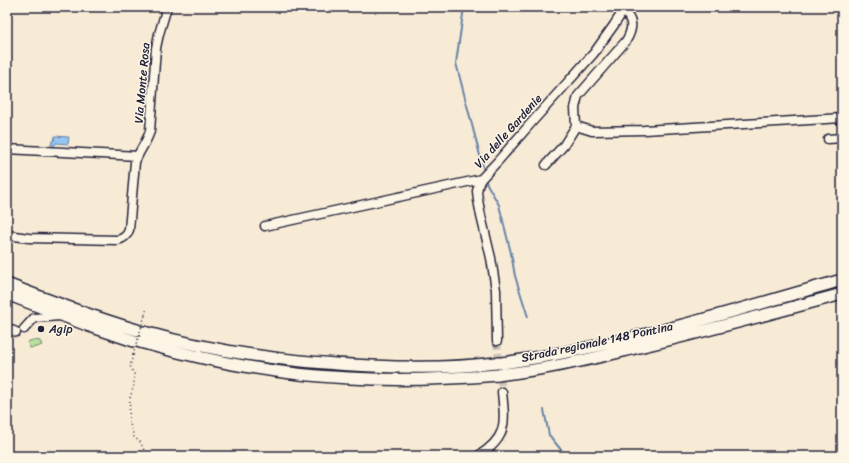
<svg xmlns="http://www.w3.org/2000/svg" width="849" height="463" viewBox="0 0 849 463" font-family="Sriracha,sans-serif">
<style>
.green{fill:#bae19c;stroke:#6e826c}
.water{fill:#95c6f1;stroke:#6784a8}
.lines{fill:none;stroke-linecap:round;stroke-linejoin:round}
.stream{stroke:#6784a8;stroke-width:2}
.minor-tunnel{stroke:#cdc3b7;stroke-width:8;stroke-dasharray:8 4;stroke-linecap:butt}
.minor-casing{stroke:#22223b;stroke-width:11}
.highway-casing{stroke:#22223b;stroke-width:14}
.path{stroke:#22223b;stroke-width:1.5;stroke-dasharray:1 3;stroke-linecap:butt}
.minor{stroke:#fcf5e5;stroke-width:8}
.highway{stroke:#fcf5e5;stroke-width:11}
.highway-bridge-casing{stroke:#22223b;stroke-width:14;stroke-linecap:butt}
.path-bridge{stroke:#22223b;stroke-width:1.5;stroke-dasharray:1 3;stroke-linecap:butt}
.highway-bridge{stroke:#fcf5e5;stroke-width:11}
.poi-dot{fill:#22223b;stroke:#fcf5e5;stroke-width:1.5}
.labels{text-anchor:middle;dominant-baseline:central;stroke-width:3;stroke-linejoin:round;paint-order:stroke}
.street-label{font-size:12px;fill:#22223b;stroke:#fcf5e5}
.poi-label{font-size:12px;fill:#22223b;stroke:#fcf5e5;text-anchor:start}
</style>
<rect width="100%" height="100%" fill="#f8ebd6"/>
<filter id="ink" filterUnits="userSpaceOnUse"><feTurbulence type="fractalNoise" baseFrequency=".025" numOctaves="2"/><feDisplacementMap in="SourceGraphic" scale="8" xChannelSelector="R" yChannelSelector="G"/><feConvolveMatrix kernelMatrix="1 2 1 2 8 2 1 2 1" color-interpolation-filters="sRGB"/></filter>
<g filter="url(#ink)">
<path class="green" d="M 33,340 L 40,341 L 42,345 L 37,347 L 30,348 L 27,342 Z"/>
<path class="water" d="M 55,136 L 69,137 L 68,144 L 56,143 L 55,145 L 51,145 L 52,141 L 54,141 Z"/>
<g class="lines">
<path class="stream" d="M 464,7 L 456,63 L 484,171
M 485,178 L 487,184 L 499,205 L 511,253 L 515,276 L 528,317
M 544,410 L 549,435 L 566,456"/>
<path class="minor-tunnel" d="M 497,341 L 502,392"/>
<defs>
<path id="minor" d="M 623,11 C 634,20 633,29 626,41 L 585,88 L 578,96 L 575,108 L 576,126 L 592,131 L 644,130 L 842,118
M 828,139 L 842,138
M 7,149 L 138,156
M 546,165 L 564,145 L 576,126
M 265,226 L 481,179
M 7,235 L 29,238 L 117,240 C 123,239 127,236 129,230 L 135,162 C 139,151 147,142 150,131 L 156,48 L 159,34 L 167,7
M 7,328 L 16,332
M 24,329 L 34,318 L 60,316
M 497,341 L 496,290 L 491,258 L 481,216 L 478,200 L 477,191 L 479,183 L 481,179 L 498,161 L 532,122 L 594,53 L 614,25 L 625,8
M 478,456 C 508,438 505,423 502,392"/>
<path id="highway" d="M 7,284 C 50,301 93,317 137,330
M 7,294 L 87,325 L 134,341
M 144,332 C 218,353 295,363 372,366 C 413,368 455,368 496,363
M 140,342 C 207,361 280,375 349,378 C 398,381 450,379 498,375
M 502,363 C 618,347 730,312 842,280
M 504,374 C 551,369 597,358 643,346 C 710,330 776,312 842,294"/>
</defs>
<use href="#minor" class="minor-casing"/>
<use href="#highway" class="highway-casing"/>
<path class="path" d="M 145,315 L 147,308
M 133,355 L 130,366 L 134,374 L 134,385 L 130,398 L 129,421 L 134,437 L 140,442 L 147,456
M 152,456 L 155,455 L 156,456"/>
<use href="#minor" class="minor"/>
<use href="#highway" class="highway"/>
<defs>
<path id="highway-bridge" d="M 496,363 L 502,363
M 498,375 L 504,374"/>
</defs>
<use href="#highway-bridge" class="highway-bridge-casing"/>
<path class="path-bridge" d="M 133,355 L 145,315"/>
<use href="#highway-bridge" class="highway-bridge"/>
</g>
</g>
<circle class="poi-dot" cx="41" cy="329" r="4"/>
<g class="labels">
<g class="street-label">
<text transform="translate(142 83) rotate(-85)">Via Monte Rosa</text>
<text transform="translate(508 131) rotate(-48)">Via delle Gardenie</text>
<text transform="translate(597 342) rotate(-12)">Strada regionale 148 Pontina</text>
</g>
<g class="poi-label">
<text x="49" y="329">Agip</text>
</g>
</g>
<rect width="849" height="463" fill="none" stroke="#fcf5e5" stroke-width="24"/>
<rect x="12" y="12" width="825" height="439" fill="none" stroke="#22223b" stroke-width="1.5" filter="url(#ink)"/>
</svg>
